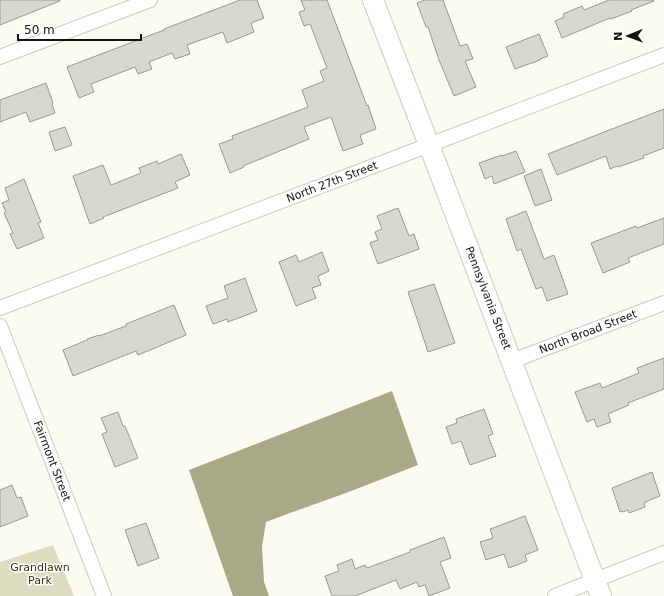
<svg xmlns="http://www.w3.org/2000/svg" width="664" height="596" viewBox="0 0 664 596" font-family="'DejaVu Sans',sans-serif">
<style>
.green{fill:#dcddc0}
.water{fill:#a9a987}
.building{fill:#d8d8cf;stroke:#9a9a92}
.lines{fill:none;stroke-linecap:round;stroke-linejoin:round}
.street-casing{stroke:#ccccc3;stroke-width:16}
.secondary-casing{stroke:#ccccc3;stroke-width:22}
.street{stroke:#fff;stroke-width:14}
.secondary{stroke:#fff;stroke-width:20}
.labels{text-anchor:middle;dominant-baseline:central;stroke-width:3;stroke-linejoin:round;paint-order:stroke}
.street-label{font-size:11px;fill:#11110e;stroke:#fff}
.park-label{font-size:11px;fill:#363407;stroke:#fff}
</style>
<rect width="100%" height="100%" fill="#fbfbf2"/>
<path class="green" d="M 53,545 L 74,596 L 0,596 L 0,562 Z"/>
<path class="water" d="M 392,391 L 418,465 L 346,493 L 290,513 L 266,522 L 262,546 L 264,582 L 269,596 L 233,596 L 189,470 Z"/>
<path class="building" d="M 0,0 L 60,0 L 60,1 L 0,25 Z
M 240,0 L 257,0 L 264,18 L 251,23 L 254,32 L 227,43 L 223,32 L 187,45 L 190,54 L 175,59 L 172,53 L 149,62 L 152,69 L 138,74 L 135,67 L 91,84 L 94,92 L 79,98 L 67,67 L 164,30 L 164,29 Z
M 301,0 L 327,0 L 367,106 L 368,105 L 376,129 L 360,135 L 363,144 L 343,151 L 331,117 L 304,127 L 309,139 L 243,166 L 244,167 L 230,173 L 219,144 L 233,139 L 232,136 L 308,107 L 302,90 L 324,81 L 320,71 L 327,68 L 310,24 L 304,26 L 299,12 L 305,10 Z
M 425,0 L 443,0 L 460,46 L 467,44 L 473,59 L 465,61 L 476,87 L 454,96 L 439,60 L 428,27 L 426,27 L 417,3 Z
M 609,0 L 653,0 L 654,1 L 631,10 L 632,11 L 611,19 L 610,18 L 562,38 L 555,21 L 564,17 L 563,14 L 582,6 L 584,10 Z
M 539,34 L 548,56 L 540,59 L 540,60 L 515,69 L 506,47 Z
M 46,83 L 53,103 L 52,104 L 55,113 L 30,122 L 26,112 L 0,122 L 0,100 Z
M 664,109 L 664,148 L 643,156 L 644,158 L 618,167 L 617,166 L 610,169 L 606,156 L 557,175 L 548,154 L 612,129 Z
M 65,127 L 72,145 L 55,151 L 49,132 Z
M 516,151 L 525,172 L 494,184 L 492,176 L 485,179 L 479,163 L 502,155 L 502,156 Z
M 181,154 L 190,175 L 175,182 L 178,188 L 103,217 L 104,218 L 90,224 L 73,176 L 103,165 L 111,185 L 141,173 L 139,168 L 157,161 L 158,164 Z
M 541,169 L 552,200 L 535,206 L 524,176 Z
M 24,179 L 41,222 L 38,223 L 44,238 L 17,249 L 10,234 L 13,233 L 4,213 L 6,212 L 2,203 L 9,200 L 5,188 Z
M 398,208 L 409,236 L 414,234 L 419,249 L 378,264 L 370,243 L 378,240 L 375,232 L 382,229 L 377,216 Z
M 526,211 L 544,259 L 554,255 L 568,294 L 547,301 L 542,287 L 536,289 L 521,249 L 517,251 L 506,219 Z
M 664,218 L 664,244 L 628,258 L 630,262 L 603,273 L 591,243 L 636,226 L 637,228 Z
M 322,252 L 329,271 L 318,276 L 321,285 L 312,288 L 316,298 L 296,306 L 279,262 L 296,255 L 299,262 Z
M 245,278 L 257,311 L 228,322 L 227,319 L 213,324 L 206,306 L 228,298 L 224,286 Z
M 434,284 L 455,343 L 428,352 L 408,292 Z
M 174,305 L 186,335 L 138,355 L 136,351 L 73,376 L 63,350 L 87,340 L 87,339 L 99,335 L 99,336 L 126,326 L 126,324 Z
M 664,358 L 664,389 L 628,403 L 629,405 L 608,414 L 611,422 L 597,427 L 594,419 L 587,422 L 575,392 L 600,383 L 602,388 L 639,373 L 637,368 Z
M 484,409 L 493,434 L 488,436 L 496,456 L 470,465 L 461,441 L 452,444 L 446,427 L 457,423 L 456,419 Z
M 118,412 L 123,426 L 125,426 L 138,458 L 115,467 L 102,434 L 107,432 L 101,418 Z
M 652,472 L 660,496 L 645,502 L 645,503 L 644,503 L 645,507 L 629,513 L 628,510 L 623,512 L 622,511 L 620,512 L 612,488 Z
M 12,485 L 17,498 L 21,497 L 28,516 L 0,527 L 0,490 Z
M 525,516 L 538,550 L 525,555 L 527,561 L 509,568 L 504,554 L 486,560 L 480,542 L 493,538 L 490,529 Z
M 146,523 L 159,558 L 138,566 L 125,530 Z
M 444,537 L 451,558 L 440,562 L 450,588 L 429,596 L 425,585 L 419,587 L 417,582 L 400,589 L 396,580 L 355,596 L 332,596 L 325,576 L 339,571 L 337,565 L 352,559 L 355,569 L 365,565 L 367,568 L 410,552 L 410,550 Z"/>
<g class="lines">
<defs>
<path id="street" d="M 0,57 L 150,0
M 0,308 L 429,145 L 664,55
M 0,326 L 104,596
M 512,361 L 664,303
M 555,596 L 664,553"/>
<path id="secondary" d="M 373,0 L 429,145 L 601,596"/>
</defs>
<use href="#street" class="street-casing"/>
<use href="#secondary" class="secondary-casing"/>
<use href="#street" class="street"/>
<use href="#secondary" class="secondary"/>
</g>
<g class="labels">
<g class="street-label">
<text transform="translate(332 182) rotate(-21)">North 27th Street</text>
<text transform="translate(488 298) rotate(69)">Pennsylvania Street</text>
<text transform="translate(588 332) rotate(-21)">North Broad Street</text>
<text transform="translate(52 461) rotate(69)">Fairmont Street</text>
</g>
<g class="park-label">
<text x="40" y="567">Grandlawn<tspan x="40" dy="13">Park</tspan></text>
</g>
</g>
<g transform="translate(628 36) rotate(269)" stroke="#ffffff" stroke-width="3" paint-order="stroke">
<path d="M0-3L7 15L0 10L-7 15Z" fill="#11110e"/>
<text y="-6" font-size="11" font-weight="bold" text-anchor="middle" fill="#11110e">N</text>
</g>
<path d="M18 34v6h123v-6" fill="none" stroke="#11110e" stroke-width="2"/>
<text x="24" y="34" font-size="12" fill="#11110e" stroke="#ffffff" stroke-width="3" paint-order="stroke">50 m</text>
</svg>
